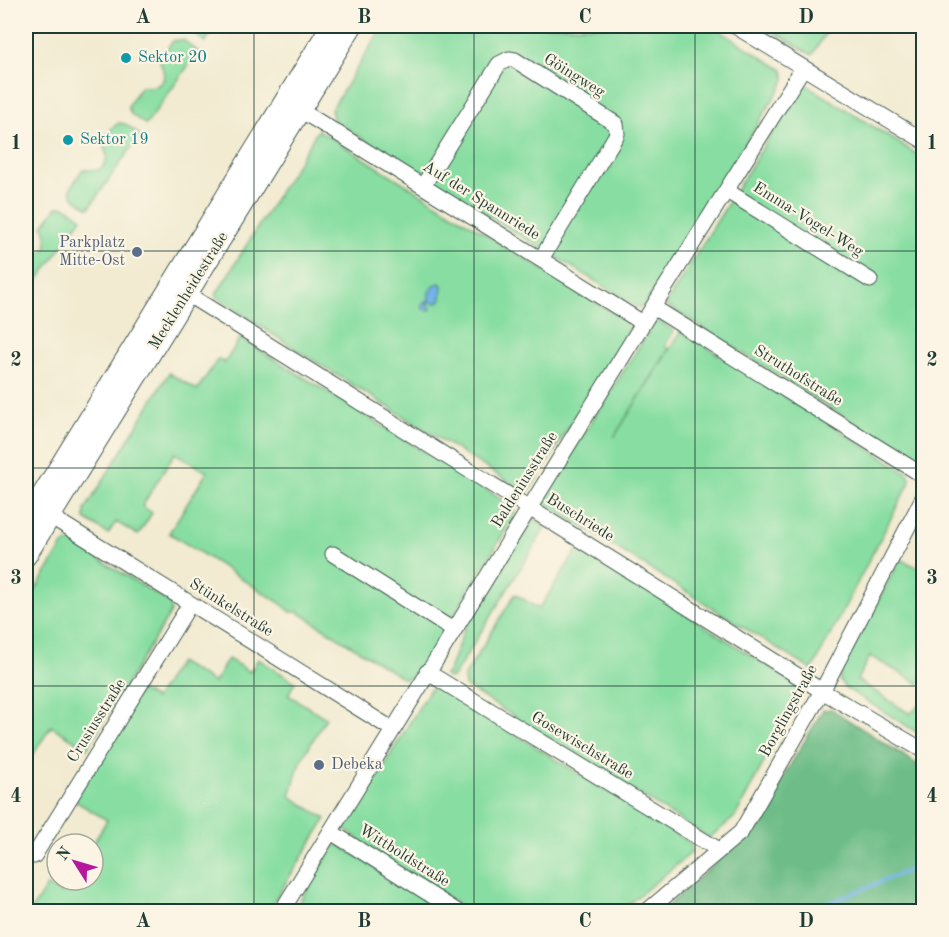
<svg xmlns="http://www.w3.org/2000/svg" width="949" height="937" viewBox="0 0 949 937" font-family="'Old Standard TT',serif">
<style>
.green{fill:#88dea2;stroke:#548e6b;stroke-width:1.5}
.forest{fill:#6ebd88;stroke:#467d5e;stroke-width:1.5}
.water{fill:#73b2e6;stroke:#49788d;stroke-width:1.5}
.lines{fill:none;stroke-linecap:round;stroke-linejoin:round}
.stream{stroke:#73b2e6;stroke-width:4}
.minor-casing{stroke:#3f574c;stroke-width:17}
.major-casing{stroke:#3f574c;stroke-width:22}
.minor{stroke:#fff;stroke-width:15}
.major{stroke:#fff;stroke-width:20}
.grid{fill:none;stroke:#1f3d34;stroke-width:1.5;stroke-opacity:0.55}
.culture-dot{fill:#0f9aa8;stroke:#fcf5e5;stroke-width:2}
.service-dot{fill:#5c6f8a;stroke:#fcf5e5;stroke-width:2}
.labels{text-anchor:middle;dominant-baseline:central;stroke-width:4.5;stroke-linejoin:round;paint-order:stroke}
.culture-label{font-size:16px;fill:#0d838f;stroke:#fcf5e5;text-anchor:start}
.street-label{font-size:16px;fill:#1f3d34;stroke:#fcf5e5}
.service-label{font-size:16px;fill:#4e5e75;stroke:#fcf5e5;text-anchor:end}
.neatline{fill:none;stroke:#1f3d34;stroke-width:2}
.grid-label{font-size:20px;text-anchor:middle;font-weight:bold;fill:#1f3d34}
</style>
<rect width="100%" height="100%" fill="#fcf5e5"/>
<filter id="ink" filterUnits="userSpaceOnUse"><feTurbulence type="fractalNoise" baseFrequency=".0167" numOctaves="2"/><feDisplacementMap in="SourceGraphic" scale="12" xChannelSelector="R" yChannelSelector="G"/><feConvolveMatrix kernelMatrix="1 2 1 2 8 2 1 2 1" color-interpolation-filters="sRGB"/></filter>
<filter id="wash" filterUnits="userSpaceOnUse"><feTurbulence type="fractalNoise" baseFrequency=".008" numOctaves="4" result="noise"/><feDisplacementMap in="SourceGraphic" scale="24" xChannelSelector="R" yChannelSelector="G"/><feGaussianBlur stdDeviation="1.35" result="paint"/><feColorMatrix in="noise" values="0 0 0 0 0 0 0 0 0 0 0 0 0 0 0 0 0 1.4 0 .05"/><feComposite in="paint" operator="in"/></filter>
<g filter="url(#wash)">
<rect width="100%" height="100%" fill="#f2ebd2"/>
<path class="green" d="M 187,26 L 216,26 L 205,42 L 190,30 Z
M 383,26 L 712,26 L 783,70 L 785,80 L 645,305 L 639,308 L 334,121 L 331,110 Z
M 764,26 L 830,26 L 812,55 Z
M 177,40 L 183,40 L 198,52 L 146,125 L 131,114 L 128,106 L 140,87 C 164,88 169,81 159,59 L 173,41 Z
M 804,85 L 810,87 L 923,158 L 923,456 L 917,461 L 913,460 L 666,305 L 670,297 L 799,89 Z
M 119,123 L 125,124 L 140,135 L 89,208 L 73,197 L 70,189 L 82,170 L 98,170 L 105,165 L 107,156 L 102,142 L 112,128 Z
M 318,130 L 626,321 L 629,330 L 529,491 L 525,492 L 300,352 L 215,296 Z
M 60,206 L 66,207 L 82,218 L 30,292 L 26,289 L 26,253 C 49,255 51,246 43,226 L 56,208 Z
M 659,321 L 674,331 L 665,346 L 669,349 L 614,437 L 681,331 L 908,473 C 913,481 907,488 903,495 L 812,670 L 543,502 L 542,499 L 654,323 Z
M 240,338 L 514,507 L 515,515 L 416,677 L 404,679 L 298,612 L 291,612 L 280,603 L 169,533 L 207,472 L 175,453 L 142,506 L 152,513 L 138,535 L 116,522 L 108,534 L 85,519 L 85,510 L 169,373 L 197,390 L 218,359 L 225,363 Z
M 532,518 L 543,525 L 544,530 L 455,674 L 452,678 L 445,677 L 445,674 L 448,673 L 465,627 L 464,622 Z
M 68,542 L 75,544 L 170,603 L 171,612 L 87,748 L 51,726 L 26,766 L 26,605 L 63,545 Z
M 579,547 L 803,688 L 735,817 L 709,838 L 465,686 L 464,677 L 515,594 L 539,609 Z
M 900,559 L 923,570 L 923,679 L 920,684 L 870,656 L 857,680 L 910,714 L 923,702 L 923,736 L 844,687 L 839,679 L 841,671 Z
M 228,659 L 250,672 L 258,659 L 295,682 L 288,695 L 326,718 L 300,762 L 290,796 L 326,819 L 268,911 L 30,912 L 47,886 L 62,894 L 71,880 L 93,880 L 93,844 L 107,820 L 73,800 L 140,690 L 155,699 L 179,662 L 214,683 Z
M 436,687 L 441,688 L 689,842 L 691,845 L 691,853 L 620,911 L 469,911 L 361,844 L 358,838 L 345,830 L 430,689 Z
M 339,845 L 447,912 L 293,912 L 331,850 L 334,846 Z"/>
<path class="forest" d="M 831,709 L 923,768 L 923,911 L 661,912 L 751,831 L 823,710 Z"/>
<path class="water" d="M 440,283 L 442,286 L 441,300 L 437,303 L 429,302 L 427,304 L 431,308 L 430,310 L 423,309 L 422,304 L 429,300 C 427,292 432,286 440,283 Z"/>
<g class="lines">
<path class="stream" d="M 807,912 L 924,864"/>
</g>
</g>
<g filter="url(#ink)">
<g class="lines">
<defs>
<path id="minor" d="M 735,26 L 924,141
M 300,110 L 643,323
M 423,186 L 499,64 L 509,59 L 515,60 L 616,124 L 617,134 L 541,259
M 727,191 L 870,280
M 187,294 L 822,691 L 924,751
M 653,307 L 924,476
M 50,516 L 392,729
M 333,554 L 453,630
M 427,672 L 719,850
M 331,832 L 458,912
M 34,856 L 190,604
M 281,912 L 653,307 L 803,68
M 646,912 L 741,832 L 822,691 L 924,496"/>
<path id="major" d="M 26,521 L 331,26
M 26,556 L 352,26"/>
</defs>
<use href="#minor" class="minor-casing"/>
<use href="#major" class="major-casing"/>
<use href="#minor" class="minor"/>
<use href="#major" class="major"/>
</g>
</g>
<path class="grid" d="M 254,26 L 254,912M 474,26 L 474,912M 695,26 L 695,912M 26,251 L 924,251M 26,468 L 924,468M 26,686 L 924,686"/>
<g class="culture-dot">
<circle cx="126" cy="58" r="6"/>
<circle cx="68" cy="140" r="6"/>
</g>
<g class="service-dot">
<circle cx="137" cy="252" r="6"/>
<circle cx="319" cy="765" r="6"/>
</g>
<g class="labels">
<g class="culture-label">
<text x="138" y="58">Sektor 20</text>
<text x="80" y="140">Sektor 19</text>
</g>
<g class="street-label">
<text transform="translate(574 76) rotate(32)">Göingweg</text>
<text transform="translate(481 201) rotate(32)">Auf der Spannriede</text>
<text transform="translate(808 220) rotate(32)">Emma-Vogel-Weg</text>
<text transform="translate(189 291) rotate(-58)">Mecklenheidestraße</text>
<text transform="translate(798 376) rotate(32)">Struthofstraße</text>
<text transform="translate(525 480) rotate(-58)">Baldeniusstraße</text>
<text transform="translate(580 518) rotate(32)">Buschriede</text>
<text transform="translate(231 608) rotate(32)">Stünkelstraße</text>
<text transform="translate(789 711) rotate(-61)">Borglingstraße</text>
<text transform="translate(97 721) rotate(-58)">Crusiusstraße</text>
<text transform="translate(582 746) rotate(31)">Gosewischstraße</text>
<text transform="translate(404 856) rotate(32)">Wittboldstraße</text>
</g>
<g class="service-label">
<text x="125" y="243">Parkplatz<tspan x="125" dy="18">Mitte-Ost</tspan></text>
<text x="331" y="765" text-anchor="start">Debeka</text>
</g>
</g>
<rect width="949" height="937" fill="none" stroke="#fcf5e5" stroke-width="66"/>
<g transform="translate(75 862) rotate(307)"><circle r="28" fill="#fcf5e5" stroke="#a4ab9e" stroke-width="1.5"/>
<path d="M0-4.5L10 22L0 15L-10 22Z" fill="#b5179e"/>
<text y="-9" font-size="16" font-weight="bold" text-anchor="middle" fill="#1f3d34">N</text>
</g>
<rect x="33" y="33" width="883" height="871" class="neatline"/>
<g class="grid-label">
<text x="143" y="23">A</text>
<text x="364" y="23">B</text>
<text x="585" y="23">C</text>
<text x="806" y="23">D</text>
<text x="16" y="149">1</text>
<text x="932" y="149">1</text>
<text x="16" y="366">2</text>
<text x="932" y="366">2</text>
<text x="16" y="584">3</text>
<text x="932" y="584">3</text>
<text x="16" y="802">4</text>
<text x="932" y="802">4</text>
<text x="143" y="927">A</text>
<text x="364" y="927">B</text>
<text x="585" y="927">C</text>
<text x="806" y="927">D</text>
</g>
</svg>
